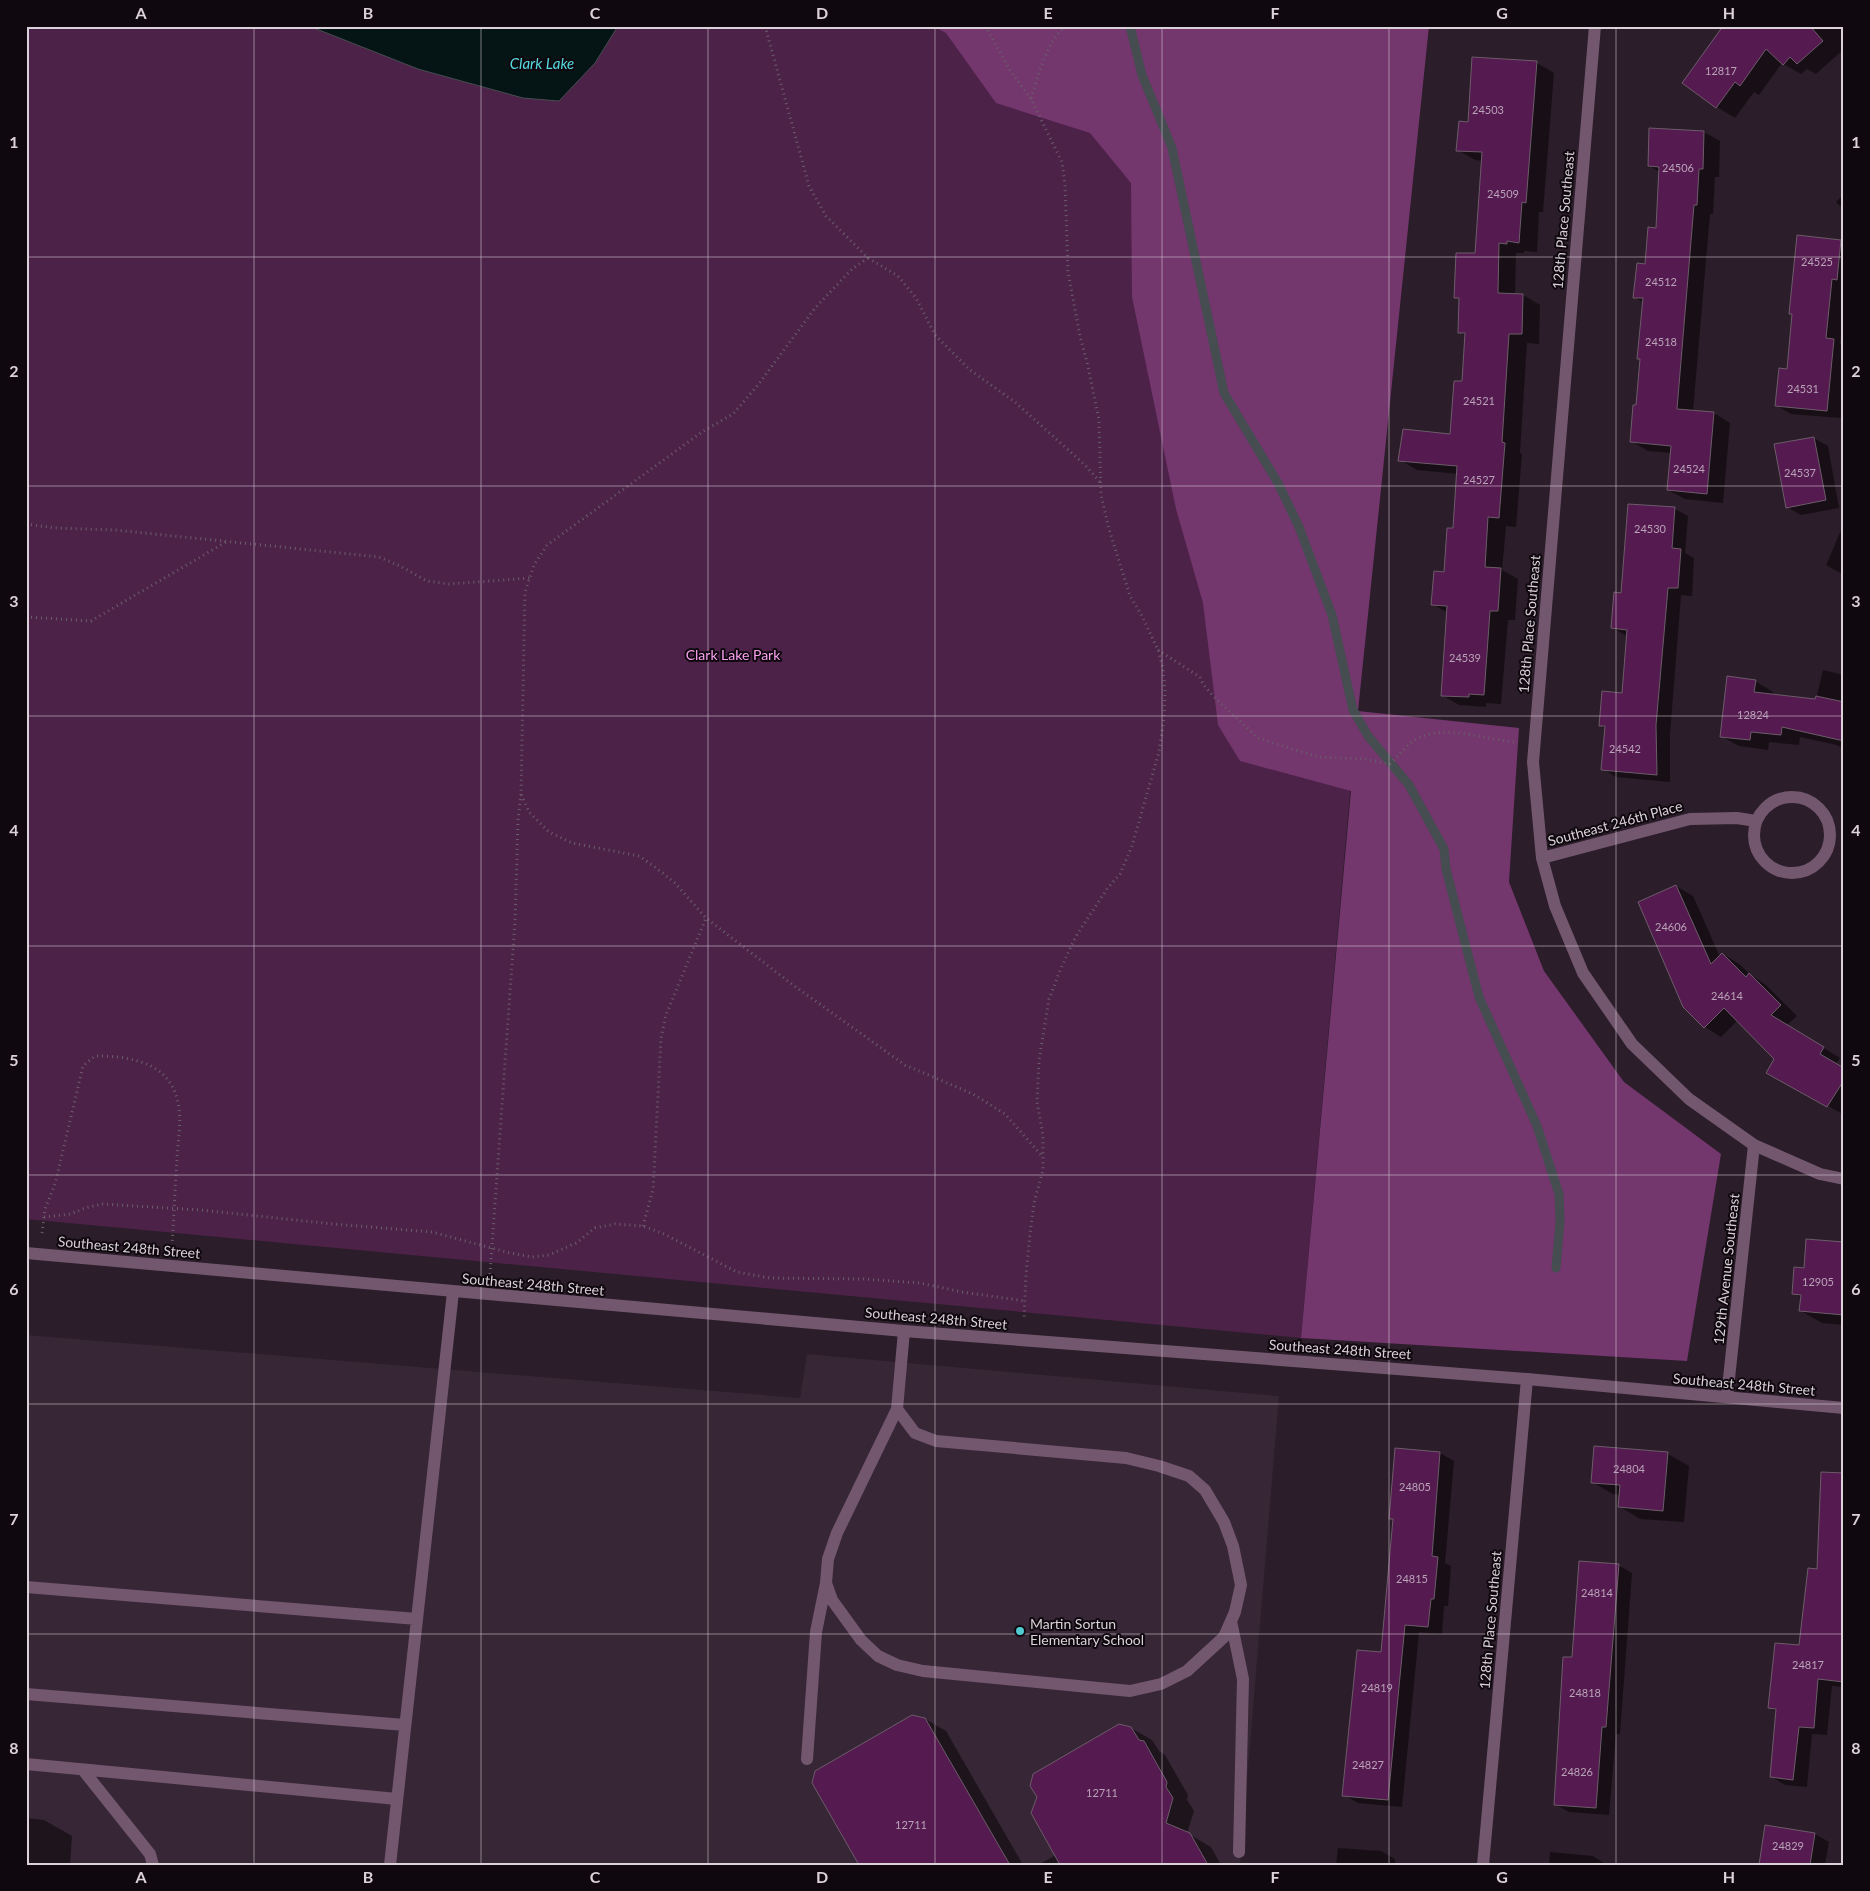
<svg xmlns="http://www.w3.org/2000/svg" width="1870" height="1891" viewBox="0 0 1870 1891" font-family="Lato,sans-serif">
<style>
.built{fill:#372635}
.green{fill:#4d2249}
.forest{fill:#73366d}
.water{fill:#051415;stroke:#454d50}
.shadow{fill:#0007}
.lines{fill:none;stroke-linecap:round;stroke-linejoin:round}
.stream{stroke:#454d50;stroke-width:9}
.building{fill:#551a50;stroke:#6c5c69}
.path{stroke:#6b5e69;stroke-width:3;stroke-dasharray:1 4;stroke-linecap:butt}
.service{stroke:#73576f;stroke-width:12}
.minor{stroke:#73576f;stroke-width:12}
.tertiary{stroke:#73576f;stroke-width:12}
.grid{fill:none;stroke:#dad1d9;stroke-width:1;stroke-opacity:0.55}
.poi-dot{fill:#51ccd2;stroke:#0f090f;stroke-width:2}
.labels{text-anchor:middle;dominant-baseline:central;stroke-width:4;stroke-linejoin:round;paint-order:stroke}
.number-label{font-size:11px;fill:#b9a3b7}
.street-label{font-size:14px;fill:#dad1d9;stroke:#0f090f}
.park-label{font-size:14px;fill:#f9a0ef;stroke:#0f090f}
.poi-label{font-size:14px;fill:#dad1d9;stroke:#0f090f;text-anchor:start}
.water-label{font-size:15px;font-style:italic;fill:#54d9df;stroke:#0f090f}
.neatline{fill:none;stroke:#dad1d9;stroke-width:2}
.grid-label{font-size:16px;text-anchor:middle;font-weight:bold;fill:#dad1d9}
</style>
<rect width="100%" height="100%" fill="#2b1d29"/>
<path class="built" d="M 26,1335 L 800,1398 L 807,1354 L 1279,1396 L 1240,1865 L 26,1865 Z"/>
<path class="green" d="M 26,26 L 1419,26 L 1301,1338 L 26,1219 Z"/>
<path class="forest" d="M 933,26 L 1429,26 L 1358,711 L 1519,728 L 1509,882 L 1544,971 L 1624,1082 L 1721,1154 L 1687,1361 L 1301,1338 L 1351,791 L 1240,761 L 1218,725 L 1203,603 L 1176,509 L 1132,297 L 1131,183 L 1090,133 L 996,103 L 946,33 Z"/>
<path class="water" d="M 309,26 L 618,26 L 595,63 L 559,101 L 523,98 L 418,69 Z"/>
<path class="shadow" d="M 1729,26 L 1844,26 L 1844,49 L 1816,74 L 1807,69 L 1801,74 L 1782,63 L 1759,95 L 1754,92 L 1735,118 L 1717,107 L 1684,83 Z
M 1537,63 L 1554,73 L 1543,212 L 1539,212 L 1537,252 L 1524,251 L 1524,253 L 1516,253 L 1515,295 L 1523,295 L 1540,305 L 1539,344 L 1527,343 L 1520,453 L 1522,454 L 1516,527 L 1506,526 L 1502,570 L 1518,579 L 1515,620 L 1508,620 L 1501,704 L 1486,703 L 1486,707 L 1459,705 L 1442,695 L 1448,613 L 1432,604 L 1445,573 L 1454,529 L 1458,474 L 1417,470 L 1400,460 L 1451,435 L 1463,382 L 1466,336 L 1459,332 L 1460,300 L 1456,297 L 1476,255 L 1483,161 L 1475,160 L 1458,150 L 1469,123 Z
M 1650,130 L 1704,132 L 1720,141 L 1719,177 L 1715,177 L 1713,214 L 1710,214 L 1693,411 L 1714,413 L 1730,423 L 1723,503 L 1685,499 L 1668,490 L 1672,453 L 1648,451 L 1631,441 L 1637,407 L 1643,302 L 1634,297 L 1658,229 L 1660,172 L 1649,166 Z
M 1844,194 L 1844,210 L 1836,202 Z
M 1798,236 L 1844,243 L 1844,307 L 1840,344 L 1844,346 L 1844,387 L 1841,418 L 1791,414 L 1777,406 L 1788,370 Z
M 1814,438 L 1828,446 L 1839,508 L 1801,515 L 1787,507 Z
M 1675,509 L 1688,516 L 1685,553 L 1694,558 L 1692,596 L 1681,595 L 1670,734 L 1670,782 L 1616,777 L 1603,769 L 1606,729 L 1600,725 L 1623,694 L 1627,636 L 1612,628 L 1622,594 Z
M 1842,528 L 1844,528 L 1844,575 L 1826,565 Z
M 1823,670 L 1844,675 L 1844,749 L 1837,745 L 1800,737 L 1799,745 L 1769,742 L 1768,750 L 1739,746 L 1721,736 L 1755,681 L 1773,692 L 1773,695 L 1816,700 Z
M 1676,886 L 1693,896 L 1720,957 L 1723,954 L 1739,964 L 1751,975 L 1766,985 L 1797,1016 L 1787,1025 L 1840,1058 L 1836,1064 L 1844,1069 L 1844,1115 L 1814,1098 L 1738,1020 L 1721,1037 L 1705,1027 Z
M 1844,1244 L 1844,1325 L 1822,1323 L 1801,1311 L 1802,1298 L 1793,1293 L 1805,1269 Z
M 1595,1447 L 1668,1454 L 1689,1466 L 1684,1522 L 1640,1519 L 1619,1506 L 1620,1495 L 1613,1494 L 1592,1482 Z
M 1396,1450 L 1440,1453 L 1454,1461 L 1445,1563 L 1451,1566 L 1448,1606 L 1444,1606 L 1442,1634 L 1419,1632 L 1402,1807 L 1358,1803 L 1344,1795 L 1382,1653 L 1394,1520 L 1390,1518 Z
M 1844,1475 L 1844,1687 L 1832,1686 L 1827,1735 L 1812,1734 L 1807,1787 L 1785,1785 L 1772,1777 L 1777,1712 L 1769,1707 L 1800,1647 L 1818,1571 Z
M 1618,1565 L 1632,1573 L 1620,1734 L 1616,1734 L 1609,1815 L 1569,1812 L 1555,1804 L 1573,1659 Z
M 925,1719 L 946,1731 L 1023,1865 L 853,1865 L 859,1862 Z
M 1131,1728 L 1152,1740 L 1159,1751 L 1165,1755 L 1188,1795 L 1187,1800 L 1194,1811 L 1187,1833 L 1211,1847 L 1221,1865 L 1038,1865 L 1056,1855 Z
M 26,1818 L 44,1820 L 72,1836 L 70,1865 L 26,1865 Z
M 1766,1826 L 1815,1834 L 1829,1842 L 1825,1865 L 1760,1865 Z
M 1338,1848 L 1381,1851 L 1395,1859 L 1395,1865 L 1336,1865 Z
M 1550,1852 L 1593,1856 L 1607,1865 L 1549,1865 Z"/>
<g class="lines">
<path class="stream" d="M 1130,26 L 1142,75 L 1172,148 L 1224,393 L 1278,483 L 1299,527 L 1332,615 L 1353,710 L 1368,736 L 1409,785 L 1444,849 L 1446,869 L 1479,997 L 1537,1126 L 1559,1194 L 1560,1222 L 1556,1268"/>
</g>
<path class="building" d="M 1723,26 L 1810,26 L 1823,41 L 1797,64 L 1790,57 L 1783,65 L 1766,49 L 1740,86 L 1735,82 L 1716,108 L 1682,83 Z
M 1472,57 L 1537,61 L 1526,203 L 1522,202 L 1519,243 L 1507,241 L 1507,244 L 1499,243 L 1498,293 L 1523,294 L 1522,334 L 1509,334 L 1502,442 L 1505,443 L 1499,518 L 1488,517 L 1485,567 L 1501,568 L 1498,611 L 1490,611 L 1484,695 L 1469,694 L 1469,697 L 1441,696 L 1447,606 L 1431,605 L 1434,571 L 1444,572 L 1447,528 L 1453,528 L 1457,466 L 1398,461 L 1403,429 L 1450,434 L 1454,381 L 1462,381 L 1465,333 L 1458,333 L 1459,298 L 1454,298 L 1456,253 L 1475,253 L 1482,152 L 1456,151 L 1459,121 L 1468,122 Z
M 1649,128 L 1704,131 L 1703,169 L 1699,169 L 1697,205 L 1694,205 L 1677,409 L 1714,412 L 1707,494 L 1667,490 L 1671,446 L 1630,442 L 1633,405 L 1636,405 L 1640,359 L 1637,359 L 1643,298 L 1633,298 L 1637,263 L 1645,264 L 1648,227 L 1656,228 L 1659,167 L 1648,166 Z
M 1797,235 L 1841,240 L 1837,280 L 1832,279 L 1826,338 L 1834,339 L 1827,411 L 1775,406 L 1779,368 L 1787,369 L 1792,314 L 1789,314 Z
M 1814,437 L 1826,500 L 1786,508 L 1774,444 Z
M 1628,504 L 1675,507 L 1672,548 L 1681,549 L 1678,588 L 1668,588 L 1656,725 L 1657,775 L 1601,770 L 1605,726 L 1599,726 L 1602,691 L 1622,693 L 1627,630 L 1611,628 L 1614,592 L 1621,593 Z
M 1727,676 L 1756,680 L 1754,692 L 1815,699 L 1816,696 L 1844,702 L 1844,741 L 1782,727 L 1781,735 L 1751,732 L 1750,740 L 1720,737 Z
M 1676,885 L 1711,964 L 1722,953 L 1746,977 L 1749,973 L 1781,1005 L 1771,1015 L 1824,1047 L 1820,1054 L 1844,1068 L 1844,1080 L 1827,1107 L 1766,1073 L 1774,1059 L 1724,1008 L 1704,1028 L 1683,1007 L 1638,902 Z
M 1806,1239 L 1844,1242 L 1844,1315 L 1799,1311 L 1801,1295 L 1792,1294 L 1794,1267 L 1804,1268 Z
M 1594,1446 L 1668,1452 L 1663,1511 L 1618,1507 L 1620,1485 L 1591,1483 Z
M 1395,1448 L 1440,1452 L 1432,1556 L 1438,1557 L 1434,1599 L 1431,1599 L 1428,1627 L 1405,1625 L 1388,1800 L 1342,1796 L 1357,1650 L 1381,1652 L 1393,1519 L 1389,1519 Z
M 1821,1472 L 1844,1473 L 1844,1682 L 1818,1679 L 1814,1728 L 1799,1727 L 1793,1780 L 1770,1777 L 1776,1709 L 1768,1708 L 1775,1643 L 1799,1645 L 1808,1568 L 1817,1569 Z
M 1579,1561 L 1619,1564 L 1606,1727 L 1602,1727 L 1596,1808 L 1554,1805 L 1563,1657 L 1572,1657 Z
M 912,1715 L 925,1718 L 1010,1865 L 859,1865 L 812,1783 L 815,1771 Z
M 1119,1724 L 1131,1727 L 1139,1740 L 1144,1741 L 1167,1782 L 1166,1787 L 1173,1798 L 1166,1823 L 1190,1833 L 1208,1865 L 1060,1865 L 1031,1813 L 1037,1797 L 1030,1786 L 1033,1774 Z
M 1765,1825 L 1815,1833 L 1810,1865 L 1759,1865 Z"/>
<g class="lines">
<path class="path" d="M 765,26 L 809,186 L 826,216 L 868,258 L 898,276 L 916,298 L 935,335 L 970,370 L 1015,402 L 1085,465 L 1100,482
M 985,26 L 1010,70 L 1031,99 L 1062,162 L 1065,185 L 1068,272 L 1080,336 L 1087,362 L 1099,420 L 1101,495 L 1109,529 L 1130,596 L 1141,614 L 1158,650 L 1163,668 L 1165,691 L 1164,718 L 1159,752 L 1132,846 L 1120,874 L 1107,889 L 1076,936 L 1061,968 L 1049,999 L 1039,1060 L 1037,1102 L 1043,1135 L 1043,1170 L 1034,1203 L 1030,1234 L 1026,1275 L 1024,1319
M 1031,98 C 1039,74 1046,42 1066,26
M 868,258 L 852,269 L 815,308 L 758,385 L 733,414 L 702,432 L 547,545 L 534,565 L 525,592 L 521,794 L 529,812 L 549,832 L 572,843 L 639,856 L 655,867 L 675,883 L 706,918 L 793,985 L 905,1065 L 973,1094 L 1005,1114 L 1042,1156
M 26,524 L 55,528 L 115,530 L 379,557 L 400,566 L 427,581 L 449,584 L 530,578
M 26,617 L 91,621 L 226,542
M 1158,650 L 1200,677 L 1203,684 L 1214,697 L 1258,738 L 1318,757 L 1365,759 L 1390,764 C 1399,755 1407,744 1418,738 C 1443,725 1487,739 1514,742
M 44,1217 L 71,1214 L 85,1208 L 102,1204 L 201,1210 L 333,1224 L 432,1232 L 510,1253 L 532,1257 L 549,1255 L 576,1243 L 595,1228 L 615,1224 L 643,1226 L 664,1234 L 737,1272 L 770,1278 L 864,1279 L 920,1283 L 962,1292 L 1025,1301
M 643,1226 L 653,1190 L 661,1038 L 666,1015 L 706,918
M 42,1233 L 45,1209 L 55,1184 L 83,1066 L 95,1056 C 133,1056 173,1063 179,1108 C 181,1124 178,1142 177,1158 C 175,1187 174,1216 172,1245
M 490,1274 L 515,922 L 518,820 L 521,794"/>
<path class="service" d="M 897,1409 L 915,1433 L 936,1441 L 1126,1458 L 1159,1466 L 1189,1476 L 1205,1490 L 1224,1522 L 1233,1546 L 1241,1585 L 1235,1612 L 1224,1637 L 1187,1671 L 1161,1684 L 1130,1691 L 923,1671 L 897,1665 L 878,1656 L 861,1640 L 832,1600 L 826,1583 L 828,1559 L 837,1533 L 897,1409 L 904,1331
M 26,1587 L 417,1619
M 1231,1621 L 1243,1679 L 1239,1852
M 26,1694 L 405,1725
M 807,1759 L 816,1632 L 826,1583
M 26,1764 L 397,1799
M 83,1770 L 150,1854 L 153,1865
M 390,1865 L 453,1292"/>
<path class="minor" d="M 1595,26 L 1533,762 L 1542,858 L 1555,906 L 1583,973 L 1632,1044 L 1689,1099 L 1754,1145 L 1820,1174 L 1844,1179
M1754 835a38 38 0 1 1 76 0a38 38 0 1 1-76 0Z
M 1542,858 L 1690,819 L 1737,818 L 1756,821
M 1727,1397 L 1754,1145
M 1483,1865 L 1527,1379"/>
<path class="tertiary" d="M 26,1253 L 904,1331 L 1527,1379 L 1844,1408"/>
</g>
<path class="grid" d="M 254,26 L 254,1865M 481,26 L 481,1865M 708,26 L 708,1865M 935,26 L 935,1865M 1162,26 L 1162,1865M 1389,26 L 1389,1865M 1616,26 L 1616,1865M 26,257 L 1844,257M 26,486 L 1844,486M 26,716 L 1844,716M 26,946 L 1844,946M 26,1175 L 1844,1175M 26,1404 L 1844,1404M 26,1634 L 1844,1634"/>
<circle class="poi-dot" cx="1020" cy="1631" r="5"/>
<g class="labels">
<g class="number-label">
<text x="1721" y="70">12817</text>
<text x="1488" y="109">24503</text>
<text x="1678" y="167">24506</text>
<text x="1503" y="193">24509</text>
<text x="1817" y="261">24525</text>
<text x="1661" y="281">24512</text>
<text x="1661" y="341">24518</text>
<text x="1803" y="388">24531</text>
<text x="1479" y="400">24521</text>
<text x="1689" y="468">24524</text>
<text x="1800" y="472">24537</text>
<text x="1479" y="479">24527</text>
<text x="1650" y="528">24530</text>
<text x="1465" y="657">24539</text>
<text x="1753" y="714">12824</text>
<text x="1625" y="748">24542</text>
<text x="1671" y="926">24606</text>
<text x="1727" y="995">24614</text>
<text x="1818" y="1281">12905</text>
<text x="1629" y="1468">24804</text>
<text x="1415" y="1486">24805</text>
<text x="1412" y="1578">24815</text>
<text x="1597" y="1592">24814</text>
<text x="1808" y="1664">24817</text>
<text x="1377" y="1687">24819</text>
<text x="1585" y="1692">24818</text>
<text x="1368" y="1764">24827</text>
<text x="1577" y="1771">24826</text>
<text x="1102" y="1792">12711</text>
<text x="911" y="1824">12711</text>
<text x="1788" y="1845">24829</text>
</g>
<g class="street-label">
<text transform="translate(1563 220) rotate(-85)">128th Place Southeast</text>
<text transform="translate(1529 624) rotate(-85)">128th Place Southeast</text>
<text transform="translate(1615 823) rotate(-15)">Southeast 246th Place</text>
<text transform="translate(129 1247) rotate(5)">Southeast 248th Street</text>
<text transform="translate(1726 1269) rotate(-84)">129th Avenue Southeast</text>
<text transform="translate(533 1284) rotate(5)">Southeast 248th Street</text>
<text transform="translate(936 1318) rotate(5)">Southeast 248th Street</text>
<text transform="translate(1340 1349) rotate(4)">Southeast 248th Street</text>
<text transform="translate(1744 1384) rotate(5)">Southeast 248th Street</text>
<text transform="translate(1490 1620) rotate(-85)">128th Place Southeast</text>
</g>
<g class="park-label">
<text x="733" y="654">Clark Lake Park</text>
</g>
<g class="poi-label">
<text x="1030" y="1623">Martin Sortun<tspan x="1030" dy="16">Elementary School</tspan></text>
</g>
<g class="water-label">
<text x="542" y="63">Clark Lake</text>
</g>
</g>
<rect width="1870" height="1891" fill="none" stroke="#0f090f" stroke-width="55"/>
<rect x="28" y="28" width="1814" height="1836" class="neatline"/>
<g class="grid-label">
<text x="141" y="19">A</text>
<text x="368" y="19">B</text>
<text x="595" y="19">C</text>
<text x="822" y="19">D</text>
<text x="1048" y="19">E</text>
<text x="1275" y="19">F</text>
<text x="1502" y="19">G</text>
<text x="1729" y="19">H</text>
<text x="14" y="148">1</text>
<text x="1856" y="148">1</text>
<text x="14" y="377">2</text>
<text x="1856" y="377">2</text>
<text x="14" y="607">3</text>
<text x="1856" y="607">3</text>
<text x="14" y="836">4</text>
<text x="1856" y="836">4</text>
<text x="14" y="1066">5</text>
<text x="1856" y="1066">5</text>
<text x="14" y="1295">6</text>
<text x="1856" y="1295">6</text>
<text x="14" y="1525">7</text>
<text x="1856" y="1525">7</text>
<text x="14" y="1754">8</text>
<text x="1856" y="1754">8</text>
<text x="141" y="1883">A</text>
<text x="368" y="1883">B</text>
<text x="595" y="1883">C</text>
<text x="822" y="1883">D</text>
<text x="1048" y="1883">E</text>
<text x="1275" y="1883">F</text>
<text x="1502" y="1883">G</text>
<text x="1729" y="1883">H</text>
</g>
</svg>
